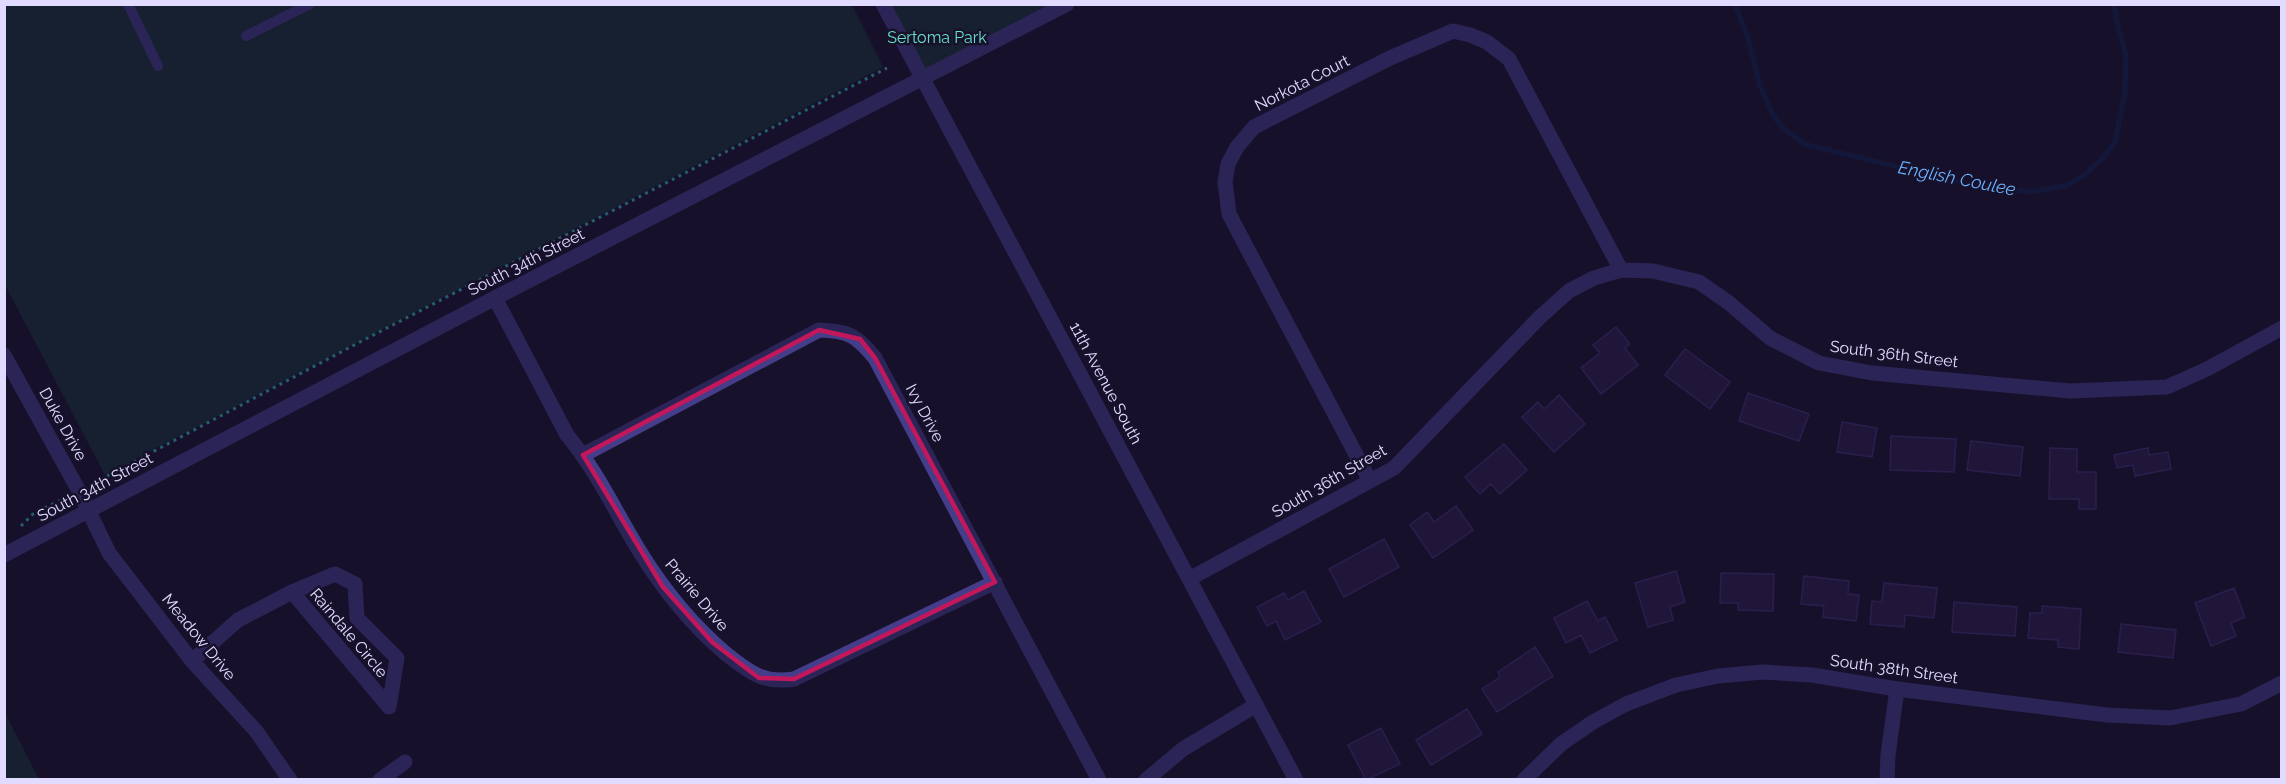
<svg xmlns="http://www.w3.org/2000/svg" width="2286" height="784" viewBox="0 0 2286 784" font-family="Raleway,sans-serif">
<style>
.green{fill:#143435}
.lines{fill:none;stroke-linecap:round;stroke-linejoin:round}
.stream{stroke:#0e214d;stroke-width:5}
.building{fill:#291d4b;stroke:#423077;stroke-width:1.5}
.path{stroke:#32bcbb;stroke-width:3;stroke-dasharray:3 4.5;stroke-linecap:butt}
.service{stroke:#443d89;stroke-width:10}
.minor{stroke:#443d89;stroke-width:15}
.marked{fill:none;stroke:#c2185b;stroke-width:4.5;stroke-linejoin:round}
.labels{text-anchor:middle;dominant-baseline:central;stroke-width:5;stroke-linejoin:round;paint-order:stroke}
.park-label{font-size:16px;fill:#66e0c8;stroke:#17112b}
.street-label{font-size:16px;fill:#e1dbff;stroke:#17112b}
.water-label{font-size:18px;font-style:italic;fill:#6ab1fd;stroke:#17112b}
</style>
<rect width="100%" height="100%" fill="#17112b"/>
<path class="green" d="M 4,5 L 852,5 L 883,67 L 105,475 L 5,285 Z
M 883,5 L 1064,5 L 924,79 Z
M 5,713 L 39,779 L 5,779 Z"/>
<g class="lines">
<path class="stream" d="M 1735,4 L 1748,38 L 1760,86 L 1773,115 L 1783,128 L 1804,144 L 1956,181 L 2031,192 L 2065,186 L 2084,175 L 2101,160 L 2115,142 L 2125,93 L 2126,55 L 2118,27 L 2114,4"/>
</g>
<path class="building" d="M 1616,327 L 1630,344 L 1625,348 L 1638,365 L 1601,394 L 1581,368 L 1600,353 L 1593,345 Z
M 1685,349 L 1730,382 L 1710,409 L 1665,375 Z
M 1748,393 L 1809,414 L 1799,441 L 1739,421 Z
M 1559,395 L 1585,424 L 1554,452 L 1522,417 L 1538,402 L 1544,409 Z
M 1842,422 L 1877,428 L 1872,457 L 1837,452 Z
M 1891,436 L 1956,439 L 1954,472 L 1890,470 Z
M 1971,441 L 2023,447 L 2020,476 L 1967,470 Z
M 1504,444 L 1527,470 L 1500,494 L 1491,484 L 1480,494 L 1465,477 Z
M 2050,448 L 2077,449 L 2077,472 L 2096,472 L 2096,509 L 2079,509 L 2079,499 L 2049,499 Z
M 2148,448 L 2149,455 L 2168,452 L 2171,469 L 2135,476 L 2133,465 L 2117,468 L 2114,455 Z
M 1456,506 L 1473,530 L 1433,558 L 1410,525 L 1427,512 L 1434,522 Z
M 1384,539 L 1399,567 L 1344,597 L 1329,569 Z
M 1676,571 L 1685,602 L 1670,607 L 1673,620 L 1648,627 L 1635,583 Z
M 1721,573 L 1774,574 L 1773,611 L 1738,610 L 1738,603 L 1720,603 Z
M 1804,576 L 1849,581 L 1848,594 L 1859,595 L 1856,621 L 1823,617 L 1824,606 L 1801,604 Z
M 1884,583 L 1937,588 L 1934,618 L 1905,615 L 1904,627 L 1870,624 L 1872,601 L 1882,602 Z
M 2234,588 L 2245,617 L 2231,623 L 2236,636 L 2211,646 L 2195,603 Z
M 1304,591 L 1321,622 L 1285,640 L 1276,621 L 1267,626 L 1257,607 L 1284,593 L 1288,600 Z
M 1587,601 L 1598,621 L 1605,617 L 1617,640 L 1590,653 L 1581,635 L 1566,643 L 1554,618 Z
M 1954,602 L 2017,607 L 2015,636 L 1952,632 Z
M 2042,606 L 2081,609 L 2079,649 L 2058,647 L 2058,640 L 2028,638 L 2030,613 L 2042,613 Z
M 2121,624 L 2176,630 L 2173,658 L 2118,652 Z
M 1535,647 L 1553,676 L 1497,712 L 1482,689 L 1500,677 L 1498,672 Z
M 1467,709 L 1482,734 L 1431,765 L 1416,740 Z
M 1381,728 L 1400,764 L 1366,780 L 1348,745 Z"/>
<g class="lines">
<path class="path" d="M 94,483 L 360,342 L 887,68
M 21,526 L 33,514 L 65,498"/>
<path class="service" d="M 128,4 L 158,66
M 246,36 L 310,4"/>
<path class="minor" d="M 883,4 L 1296,780
M 495,298 L 567,435 C 597,471 616,513 640,552 C 663,589 691,624 725,653 C 749,672 763,684 794,679 L 995,582
M 4,355 L 79,491 L 109,553 L 192,661 L 256,731 L 290,780
M 583,455 L 819,330 C 849,331 856,335 875,358 L 1099,780
M 1370,481 L 1229,214 L 1225,182 L 1228,164 L 1237,147 L 1254,127 L 1390,58 L 1453,31 L 1470,35 L 1487,42 L 1509,59 L 1621,270
M 4,555 L 495,298 L 1067,4
M 1189,579 L 1394,468 L 1540,317 L 1569,291 L 1594,278 L 1621,270 L 1653,271 L 1699,282 L 1729,303 L 1770,338 L 1819,363 L 1872,373 L 2070,391 L 2167,387 L 2207,369 L 2282,328
M 292,592 L 335,574 L 355,584 L 357,618 L 397,658 L 389,707
M 192,661 L 238,620 L 292,592 L 389,707
M 380,780 L 405,762
M 1146,780 L 1183,749 L 1256,705
M 1524,780 L 1561,744 L 1593,722 L 1626,704 L 1676,685 L 1718,676 L 1763,672 L 1812,675 L 1897,689 L 2107,715 L 2170,718 L 2241,704 L 2282,683
M 1887,780 L 1888,755 L 1897,689"/>
</g>
<path d="M0 0H2286V784H0ZM 819,330 L 860,339 L 875,358 L 995,582 L 794,679 L 759,678 L 712,642 L 663,587 L 583,455 Z" fill="#17112b" fill-opacity=".55" fill-rule="evenodd"/>
<path class="marked" d="M 819,330 L 860,339 L 875,358 L 995,582 L 794,679 L 759,678 L 712,642 L 663,587 L 583,455 Z"/>
<g class="labels">
<g class="park-label">
<text x="937" y="37">Sertoma Park</text>
</g>
<g class="street-label">
<text transform="translate(1302 83) rotate(-27)">Norkota Court</text>
<text transform="translate(526 262) rotate(-27)">South 34th Street</text>
<text transform="translate(1894 354) rotate(7)">South 36th Street</text>
<text transform="translate(1106 383) rotate(62)">11th Avenue South</text>
<text transform="translate(925 413) rotate(62)">Ivy Drive</text>
<text transform="translate(63 424) rotate(61)">Duke Drive</text>
<text transform="translate(1329 481) rotate(-30)">South 36th Street</text>
<text transform="translate(95 487) rotate(-28)">South 34th Street</text>
<text transform="translate(697 595) rotate(50)">Prairie Drive</text>
<text transform="translate(349 633) rotate(50)">Raindale Circle</text>
<text transform="translate(199 637) rotate(51)">Meadow Drive</text>
<text transform="translate(1894 669) rotate(8)">South 38th Street</text>
</g>
<g class="water-label">
<text transform="translate(1957 178) rotate(11)">English Coulee</text>
</g>
</g>
<rect width="2286" height="784" fill="none" stroke="#e1dbff" stroke-width="12"/>
</svg>
